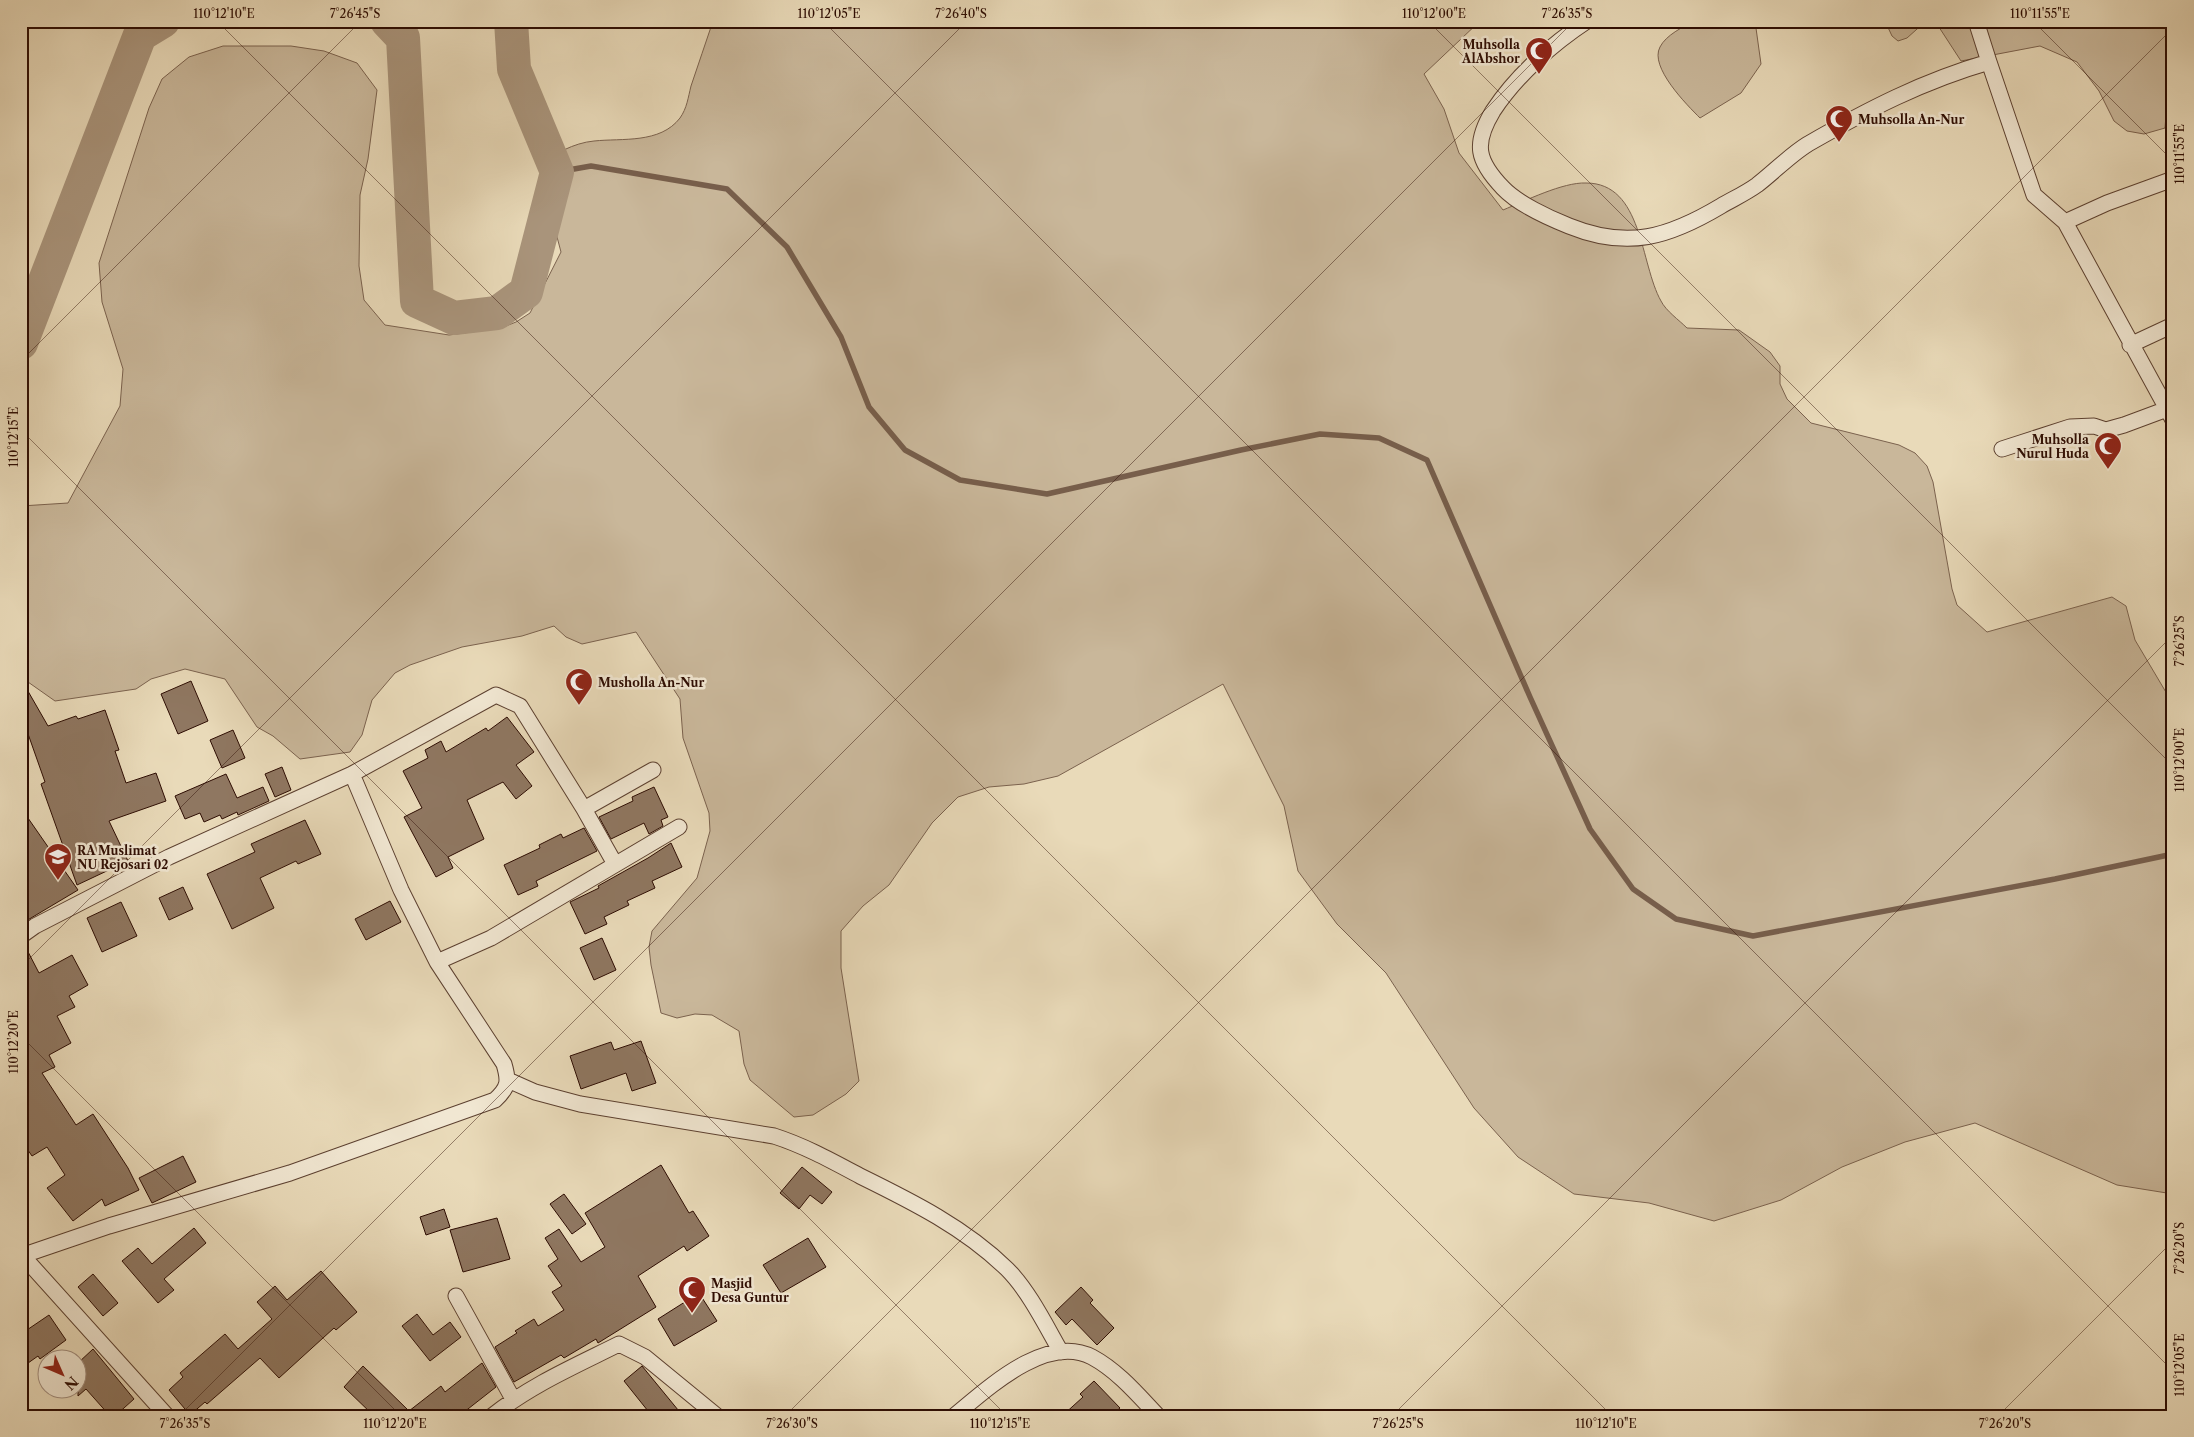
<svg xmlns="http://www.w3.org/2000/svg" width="2194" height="1437" viewBox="0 0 2194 1437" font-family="'Libre Caslon Text',serif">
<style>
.green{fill:#c9b79a;stroke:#7b624e}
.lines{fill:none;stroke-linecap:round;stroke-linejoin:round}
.stream{stroke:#775e4b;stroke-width:5.5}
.river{stroke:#a9947b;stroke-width:34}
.building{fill:#8f7761;stroke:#2d0c02}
.minor-casing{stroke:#5c4030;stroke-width:17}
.minor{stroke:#f1e7d2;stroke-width:15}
.ticks{fill:none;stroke:#2d0c02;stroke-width:1;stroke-opacity:0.45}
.labels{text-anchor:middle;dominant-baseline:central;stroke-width:5;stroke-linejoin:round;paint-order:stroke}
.poi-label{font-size:12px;font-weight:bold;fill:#2d0c02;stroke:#f1e7d2;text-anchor:start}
.neatline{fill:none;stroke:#2d0c02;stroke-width:2}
.ticks-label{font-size:12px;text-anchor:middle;fill:#2d0c02}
</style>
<rect width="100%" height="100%" fill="#e9dab9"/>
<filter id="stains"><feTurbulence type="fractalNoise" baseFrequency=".004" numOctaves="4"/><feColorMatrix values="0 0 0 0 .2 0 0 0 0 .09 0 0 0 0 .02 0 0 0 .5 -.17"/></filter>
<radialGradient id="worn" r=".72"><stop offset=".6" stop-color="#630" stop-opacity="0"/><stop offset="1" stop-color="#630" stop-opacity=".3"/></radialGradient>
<path class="green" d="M 713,21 L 1480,21 L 1424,74 L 1444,109 L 1459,153 L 1503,210 C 1525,201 1563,182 1586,183 C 1643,183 1640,264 1661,301 C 1666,311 1679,320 1687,328 L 1739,330 L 1770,352 L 1780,366 L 1780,384 L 1787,399 L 1811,423 L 1899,445 L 1915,453 L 1927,466 L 1933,482 L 1952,589 L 1957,605 L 1987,632 L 2112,597 L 2126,606 L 2135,640 L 2170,699 L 2173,698 L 2173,1194 L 2117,1185 L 1975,1123 L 1905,1142 L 1842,1167 L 1781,1200 L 1714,1221 L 1649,1203 L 1574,1194 L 1518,1157 L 1474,1108 L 1386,973 L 1337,924 L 1298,871 L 1284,806 L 1223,684 L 1058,776 L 1024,784 L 989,787 L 958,797 L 932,823 L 889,885 L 863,906 L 841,931 L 841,968 L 859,1081 L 846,1094 L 813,1115 L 794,1117 L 750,1080 L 744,1064 L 739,1031 L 712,1015 L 695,1014 L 677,1018 L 661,1013 L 651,965 L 649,947 L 652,931 L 697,878 L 710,831 L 709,813 L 683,738 L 680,699 L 636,632 L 582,644 L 566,637 L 554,626 L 522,636 L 462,647 L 410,665 L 395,673 L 372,700 L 362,735 L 350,752 L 300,759 L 273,736 L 257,727 L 225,679 L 185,669 L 151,679 L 136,689 L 55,701 L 28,682 L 21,682 L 21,506 L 68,503 L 120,406 L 123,369 L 102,302 L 99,263 L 149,108 L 162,79 L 189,57 L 223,46 L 291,46 L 324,51 L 357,63 L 377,90 L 368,159 L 360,195 L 359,266 L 364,300 L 385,325 L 449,335 L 501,328 L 516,322 L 530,313 L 561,252 L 538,165 C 555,154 573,143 594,141 C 622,138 660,144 680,118 C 687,108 688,98 691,86 C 698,64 706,43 713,21 Z
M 1694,21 L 1755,21 L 1761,64 L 1741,93 L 1700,118 C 1687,105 1649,67 1660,47 C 1666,35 1683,27 1694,21 Z
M 1885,21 L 1926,21 L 1907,38 L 1898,41 L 1892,36 Z
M 1935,21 L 2173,21 L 2173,85 L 2168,89 L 2165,128 L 2144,134 L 2127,131 L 2114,121 L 2099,91 L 2077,62 L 2040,46 L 1961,61 Z"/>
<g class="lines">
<path class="stream" d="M 557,172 L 591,166 L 727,189 L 787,247 L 841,337 L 869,407 L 905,450 L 960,480 L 1047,494 L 1241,450 L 1320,434 L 1379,438 L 1427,460 L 1530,697 L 1590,829 L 1633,889 L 1676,919 L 1753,936 L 2055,879 L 2173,854"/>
<path class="river" d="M 387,21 L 403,38 L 417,301 L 454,318 L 497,313 L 526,292 L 557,172 L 514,69 L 511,21
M 21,343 L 140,35 L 163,21"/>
</g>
<path class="building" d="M 21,679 L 48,726 L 76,716 L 78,719 L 105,710 L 119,750 L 115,751 L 126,783 L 156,773 L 166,801 L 109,821 L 128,861 L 77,885 L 41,784 L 45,782 L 21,714 Z
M 191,681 L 208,721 L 178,734 L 161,694 Z
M 507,717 L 534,752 L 516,765 L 532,786 L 516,799 L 503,782 L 467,800 L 484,839 L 448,857 L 453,868 L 436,877 L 404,817 L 422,808 L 403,771 L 428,758 L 425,750 L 441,741 L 446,752 L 486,728 L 488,731 Z
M 233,730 L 245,758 L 222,768 L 210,740 Z
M 282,767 L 291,790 L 275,797 L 265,774 Z
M 226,774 L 237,798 L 263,787 L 269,801 L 238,815 L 237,812 L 222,819 L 220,815 L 204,822 L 200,813 L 185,819 L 175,796 Z
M 654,787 L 668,817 L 661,820 L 663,826 L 649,834 L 644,823 L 611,839 L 599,817 L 633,801 L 632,797 Z
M 21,808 L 78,890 L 21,924 Z
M 305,820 L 321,854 L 298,864 L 296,861 L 260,878 L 274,908 L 232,929 L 207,874 L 255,852 L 251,844 Z
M 584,828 L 597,851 L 536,881 L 538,886 L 518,895 L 504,865 L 540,848 L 539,845 L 561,834 L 563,838 Z
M 671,843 L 682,867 L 652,881 L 655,888 L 627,901 L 629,905 L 604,917 L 607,924 L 585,934 L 570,902 L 599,888 L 598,886 L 648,858 Z
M 183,887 L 193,909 L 169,920 L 159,898 Z
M 390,901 L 401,922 L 366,940 L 355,919 Z
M 121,902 L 137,936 L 102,952 L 87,918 Z
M 602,938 L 616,970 L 594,980 L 580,948 Z
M 24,944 L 39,973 L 72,955 L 88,985 L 69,996 L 75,1007 L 57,1016 L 71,1043 L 49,1055 L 55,1067 L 42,1073 L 76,1125 L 93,1114 L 128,1168 L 139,1190 L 105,1206 L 102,1199 L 73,1221 L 47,1188 L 65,1175 L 47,1147 L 32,1156 L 21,1140 L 21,945 Z
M 641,1041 L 656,1083 L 632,1091 L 626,1073 L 581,1089 L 570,1056 L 611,1042 L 614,1050 Z
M 183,1156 L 196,1182 L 152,1203 L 139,1178 Z
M 661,1165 L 689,1213 L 693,1211 L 709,1236 L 687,1251 L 684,1246 L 638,1276 L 656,1307 L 598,1343 L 596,1339 L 564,1358 L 561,1355 L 514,1382 L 495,1347 L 517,1333 L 515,1331 L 534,1319 L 538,1326 L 564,1310 L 552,1292 L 562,1286 L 548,1266 L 558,1259 L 545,1238 L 559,1229 L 581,1262 L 605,1247 L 585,1213 Z
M 802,1167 L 832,1192 L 822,1204 L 810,1195 L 799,1209 L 780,1193 Z
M 564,1194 L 586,1224 L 572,1234 L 550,1204 Z
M 444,1209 L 450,1227 L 426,1235 L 420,1217 Z
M 497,1218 L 510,1259 L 463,1272 L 450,1230 Z
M 194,1228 L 206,1243 L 164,1279 L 174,1290 L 158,1303 L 122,1261 L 138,1248 L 152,1264 Z
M 808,1238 L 826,1267 L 781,1293 L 763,1265 Z
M 321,1271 L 357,1312 L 336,1330 L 334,1328 L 279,1378 L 260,1358 L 207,1404 L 205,1402 L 190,1415 L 169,1390 L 183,1377 L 180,1373 L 225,1334 L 238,1349 L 272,1319 L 257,1302 L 275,1286 L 287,1300 Z
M 93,1274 L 118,1303 L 103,1316 L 78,1287 Z
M 1081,1287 L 1093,1300 L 1090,1303 L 1114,1328 L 1097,1345 L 1072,1319 L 1066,1325 L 1055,1312 Z
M 699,1293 L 717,1321 L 674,1346 L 658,1319 Z
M 417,1314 L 433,1335 L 450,1322 L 461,1337 L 430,1361 L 402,1326 Z
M 49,1315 L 66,1340 L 40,1359 L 38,1356 L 21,1368 L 21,1334 Z
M 93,1349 L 134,1399 L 115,1416 L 110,1416 L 86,1389 L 78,1396 L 78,1363 Z
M 482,1363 L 496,1387 L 459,1416 L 374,1416 L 344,1387 L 363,1366 L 409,1411 L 441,1386 L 445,1392 Z
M 642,1366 L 683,1416 L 652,1416 L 624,1381 Z
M 1094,1381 L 1120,1408 L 1111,1416 L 1062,1416 L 1083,1397 L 1080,1394 Z"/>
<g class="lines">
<defs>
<path id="minor" d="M 1587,21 C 1552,44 1516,76 1493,111 C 1473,144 1477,161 1503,188 C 1517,203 1549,218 1569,226 C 1628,250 1669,237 1721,206 C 1733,199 1746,193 1757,185 C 1774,172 1790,155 1808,144 C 1867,110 1923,81 1989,62 L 2034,195 L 2065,222 L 2173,420
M 1976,21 L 1989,62
M 2065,222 L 2107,203 L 2173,179
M 2130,345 L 2173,325
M 2002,449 L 2070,427 L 2094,426 L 2106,430 L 2124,425 L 2167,409
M 352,774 L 401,890 L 437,962 L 491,938 L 679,827
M 584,809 L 615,864
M 21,936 L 35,926 L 169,857 L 352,774 L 496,695 L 520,706 L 584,809 L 653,770
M 508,1080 L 535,1092 L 580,1104 L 774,1136 C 805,1146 832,1161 860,1176 C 913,1202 965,1228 1007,1269 C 1029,1291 1046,1326 1061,1352
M 21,1254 L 167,1416
M 21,1256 L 109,1226 L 290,1173 L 495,1100 C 509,1087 509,1081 504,1064 L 437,962
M 456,1296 L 513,1399
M 492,1416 C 531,1385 575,1366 619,1344 L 645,1357 L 717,1416
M 954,1416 C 987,1389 1046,1333 1092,1357 C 1118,1371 1138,1395 1158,1416"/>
</defs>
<use href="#minor" class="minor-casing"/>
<use href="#minor" class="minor"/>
</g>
<path class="ticks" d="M 217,21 L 1612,1416M 823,21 L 2173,1371M 1428,21 L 2173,766M 2033,21 L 2173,161M 21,361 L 361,21M 21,430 L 1007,1416M 21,967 L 967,21M 21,1036 L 401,1416M 179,1416 L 1574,21M 785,1416 L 2173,28M 1392,1416 L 2173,635M 1998,1416 L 2173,1241"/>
<defs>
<symbol id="mosque-pin" viewBox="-11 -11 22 30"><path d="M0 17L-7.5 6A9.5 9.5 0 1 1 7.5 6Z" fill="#8f2418" stroke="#f1e7d2"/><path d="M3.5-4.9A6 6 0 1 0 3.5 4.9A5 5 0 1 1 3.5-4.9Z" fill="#fff"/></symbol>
<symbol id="school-pin" viewBox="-11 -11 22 30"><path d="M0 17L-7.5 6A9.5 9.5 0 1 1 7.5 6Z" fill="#8f2418" stroke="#f1e7d2"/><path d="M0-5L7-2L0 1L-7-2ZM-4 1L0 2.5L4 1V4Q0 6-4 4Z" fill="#fff"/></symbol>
</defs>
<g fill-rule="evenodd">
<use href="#mosque-pin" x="1523" y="35" width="32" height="43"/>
<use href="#mosque-pin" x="1823" y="103" width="32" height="43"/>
<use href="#mosque-pin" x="2092" y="430" width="32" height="43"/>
<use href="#mosque-pin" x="563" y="666" width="32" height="43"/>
<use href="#school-pin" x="42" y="841" width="32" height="43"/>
<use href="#mosque-pin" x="676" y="1274" width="32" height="43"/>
</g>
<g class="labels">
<g class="poi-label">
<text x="1520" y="44" text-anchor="end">Muhsolla<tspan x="1520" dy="14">AlAbshor</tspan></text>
<text x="1858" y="119">Muhsolla An-Nur</text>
<text x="2089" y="439" text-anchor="end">Muhsolla<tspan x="2089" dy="14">Nurul Huda</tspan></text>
<text x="598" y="682">Musholla An-Nur</text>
<text x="77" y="850">RA Muslimat<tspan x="77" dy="14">NU Rejosari 02</tspan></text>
<text x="711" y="1283">Masjid<tspan x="711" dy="14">Desa Guntur</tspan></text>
</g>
</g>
<rect width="2194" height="1437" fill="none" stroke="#e9dab9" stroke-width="55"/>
<g transform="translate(62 1374) rotate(135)"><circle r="24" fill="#f1e7d2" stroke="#a38f7f"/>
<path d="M0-4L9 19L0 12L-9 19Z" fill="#8f2418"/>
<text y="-8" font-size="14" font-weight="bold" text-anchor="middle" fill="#2d0c02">N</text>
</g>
<rect x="28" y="28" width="2138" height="1382" class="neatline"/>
<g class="ticks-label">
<text x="224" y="18">110°12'10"E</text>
<text x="355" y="18">7°26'45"S</text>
<text x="829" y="18">110°12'05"E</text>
<text x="961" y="18">7°26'40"S</text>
<text x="1434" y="18">110°12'00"E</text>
<text x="1567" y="18">7°26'35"S</text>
<text x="2040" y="18">110°11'55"E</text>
<text transform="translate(2180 154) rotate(-90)" y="4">110°11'55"E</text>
<text transform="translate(14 437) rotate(-90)" y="4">110°12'15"E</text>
<text transform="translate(2180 641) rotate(-90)" y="4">7°26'25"S</text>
<text transform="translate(2180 760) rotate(-90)" y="4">110°12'00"E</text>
<text transform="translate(14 1042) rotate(-90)" y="4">110°12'20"E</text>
<text transform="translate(2180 1248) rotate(-90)" y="4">7°26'20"S</text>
<text transform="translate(2180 1365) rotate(-90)" y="4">110°12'05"E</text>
<text x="185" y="1428">7°26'35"S</text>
<text x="395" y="1428">110°12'20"E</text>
<text x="792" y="1428">7°26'30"S</text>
<text x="1000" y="1428">110°12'15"E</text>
<text x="1398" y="1428">7°26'25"S</text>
<text x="1606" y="1428">110°12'10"E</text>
<text x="2005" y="1428">7°26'20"S</text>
</g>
<rect width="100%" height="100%" filter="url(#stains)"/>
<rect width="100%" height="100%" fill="url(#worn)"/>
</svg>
